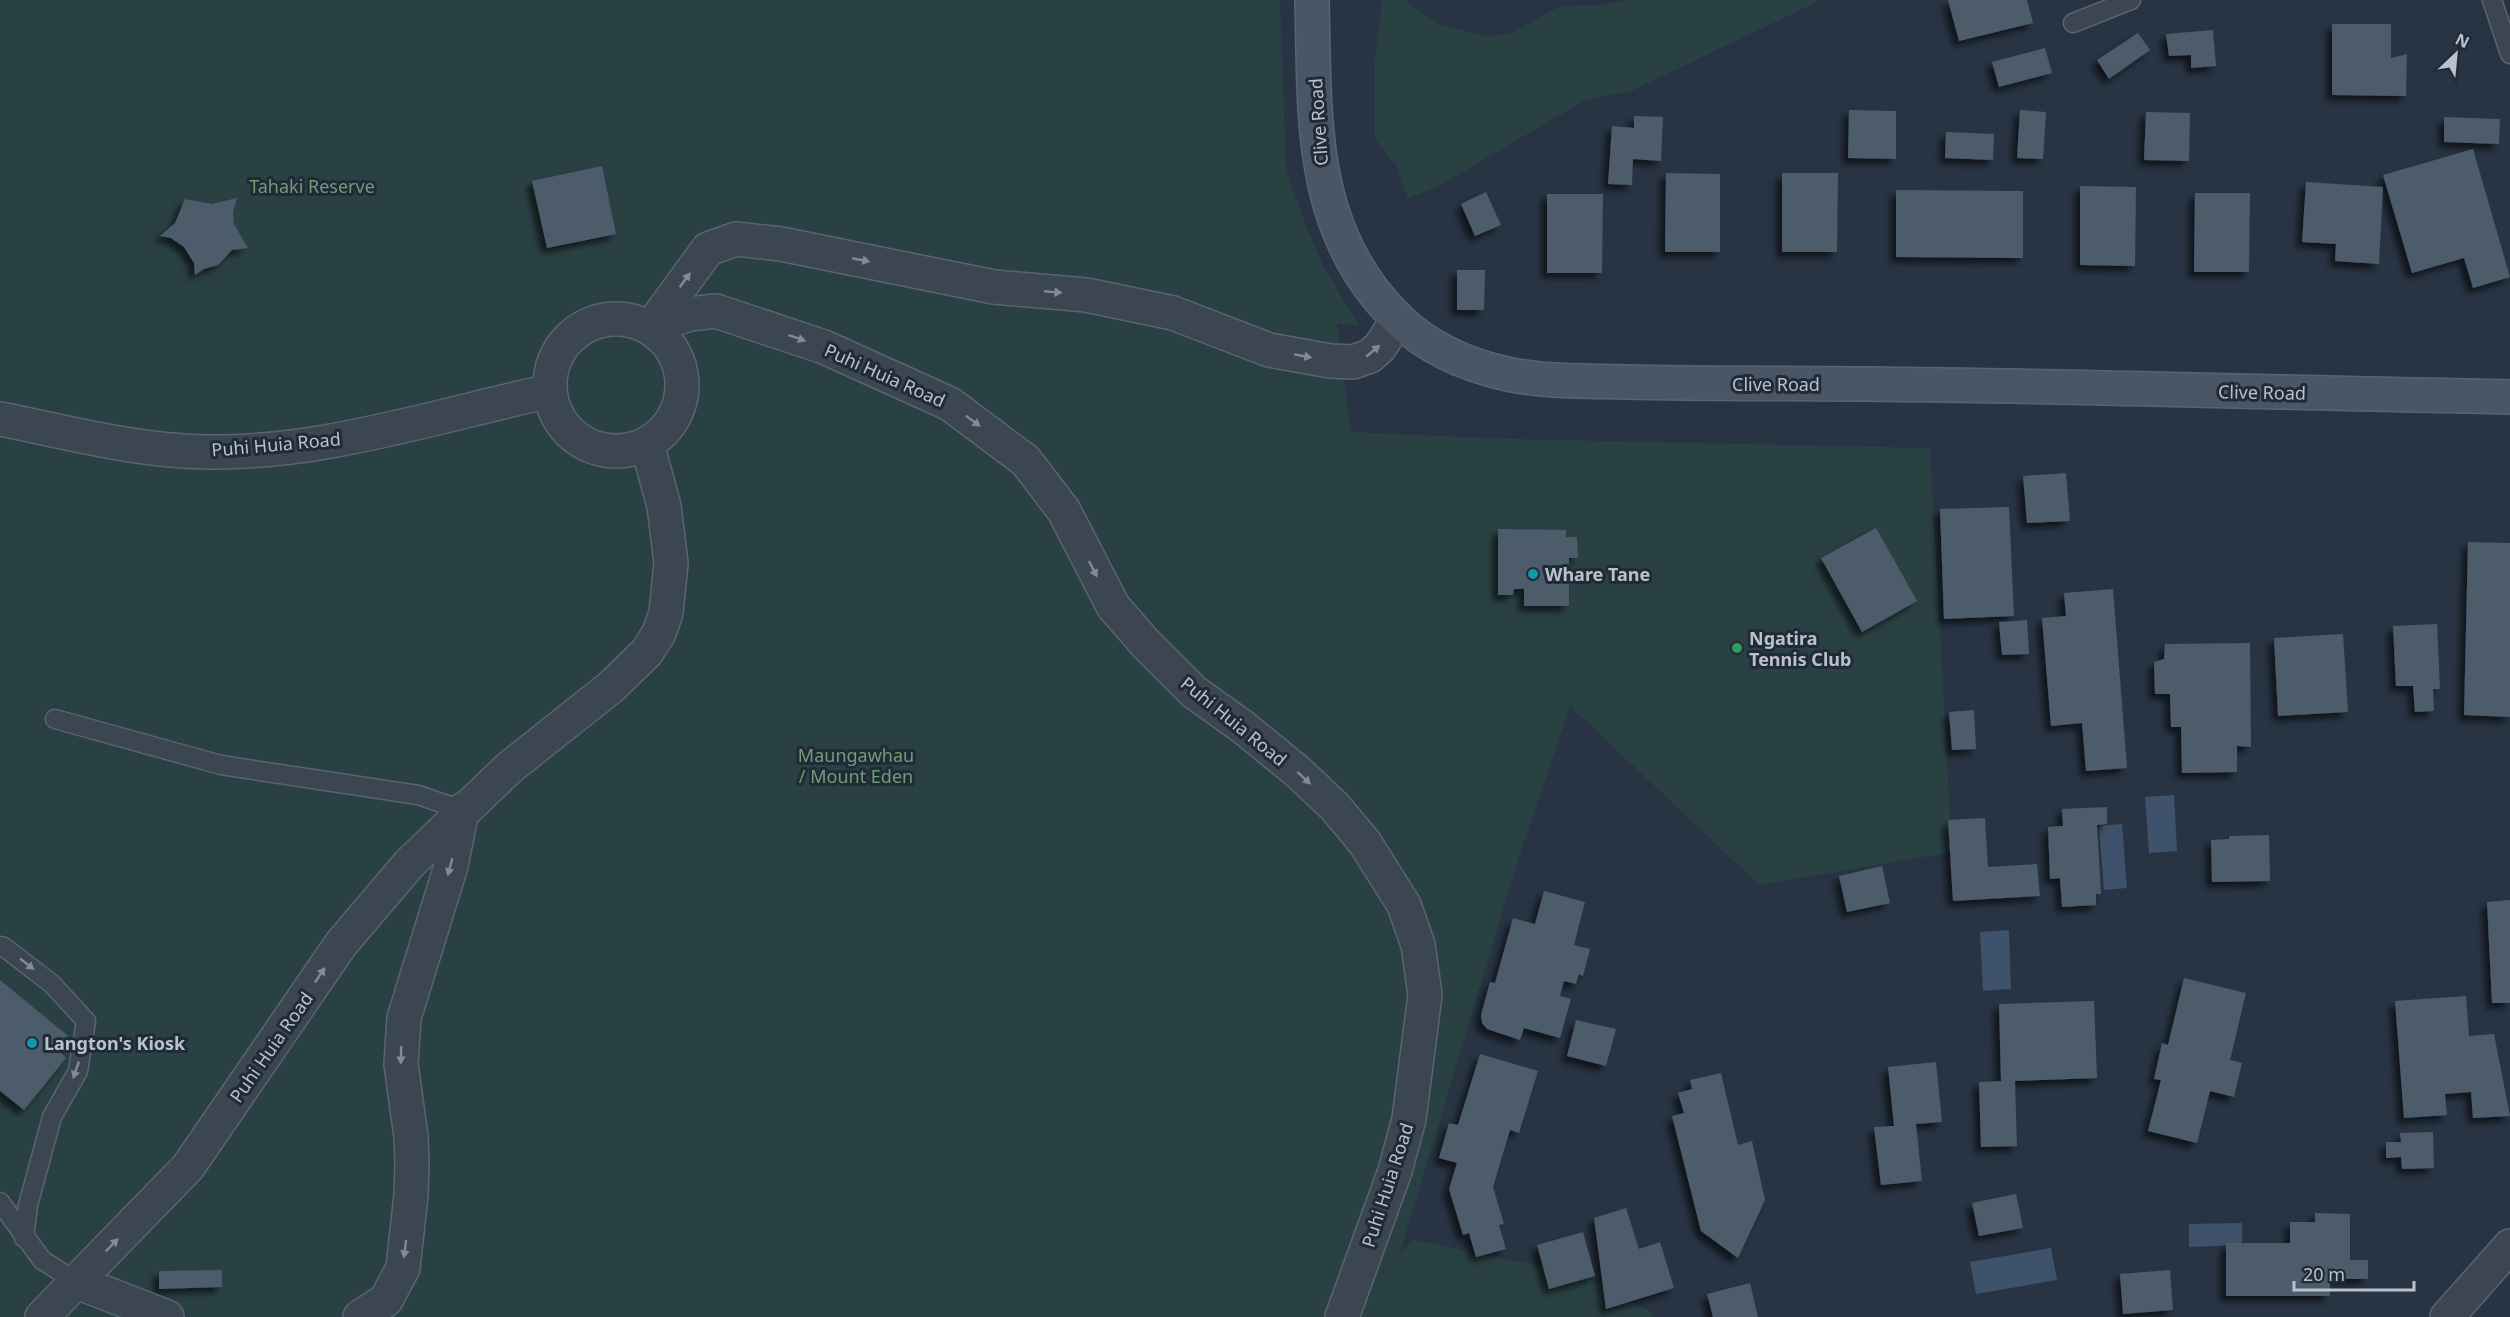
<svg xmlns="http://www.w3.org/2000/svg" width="2510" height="1317" viewBox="0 0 2510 1317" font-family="'Noto Sans',sans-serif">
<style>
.green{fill:#2a4144}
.water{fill:#3e526b}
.building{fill:#4e5b6b;filter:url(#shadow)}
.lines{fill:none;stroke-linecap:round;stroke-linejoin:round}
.lane-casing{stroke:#5a6470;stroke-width:21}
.street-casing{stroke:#5a6470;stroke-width:36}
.secondary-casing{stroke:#5a6470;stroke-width:36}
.lane{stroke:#3c4652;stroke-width:18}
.street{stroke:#3c4652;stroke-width:33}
.secondary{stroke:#4a5565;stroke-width:33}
.oneway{fill:#818a95}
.culture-dot{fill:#0f9aa8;stroke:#212b38;stroke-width:2}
.leisure-dot{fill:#2e9e5b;stroke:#212b38;stroke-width:2}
.labels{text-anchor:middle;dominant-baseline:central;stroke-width:6;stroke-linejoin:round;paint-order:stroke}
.street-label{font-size:18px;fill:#b9c1cc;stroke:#212b38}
.park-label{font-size:18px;fill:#719c7a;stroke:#212b38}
.poi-label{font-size:18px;font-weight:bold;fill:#b9c1cc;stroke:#212b38;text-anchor:start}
</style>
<defs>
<filter id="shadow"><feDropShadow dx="-5.5" dy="5.5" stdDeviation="3" flood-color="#0009"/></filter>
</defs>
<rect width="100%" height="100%" fill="#283443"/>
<path class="green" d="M 0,0 L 1280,0 L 1286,169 L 1303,218 L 1324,268 L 1359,325 L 1337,324 L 1351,432 L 1513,439 L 1930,448 L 1952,852 L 1759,885 L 1570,706 L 1517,863 L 1400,1253 L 1414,1240 L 1577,1274 L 1651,1312 L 1652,1317 L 0,1317 Z
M 1382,0 L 1405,0 L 1436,23 L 1485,36 L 1510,34 L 1560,6 L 1603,5 L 1624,0 L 1821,0 L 1631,91 L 1585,100 L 1439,186 L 1408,198 L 1397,167 L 1375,139 L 1375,58 Z"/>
<path class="water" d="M 2174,795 L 2177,851 L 2149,853 L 2145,797 Z
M 2122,824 L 2127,888 L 2104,890 L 2099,826 Z
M 2009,930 L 2011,989 L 1983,991 L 1980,932 Z
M 2242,1223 L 2242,1245 L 2189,1247 L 2189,1224 Z
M 2051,1248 L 2057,1280 L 1976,1294 L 1970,1262 Z"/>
<path class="building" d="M 1948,0 L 2027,0 L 2033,23 L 1959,41 Z
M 2332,24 L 2391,24 L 2391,58 L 2407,54 L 2406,96 L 2332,95 Z
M 2213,30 L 2216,66 L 2191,68 L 2191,55 L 2169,56 L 2166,34 Z
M 2138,33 L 2150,50 L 2109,79 L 2097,60 Z
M 2045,48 L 2052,73 L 1999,87 L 1992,62 Z
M 1849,110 L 1896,111 L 1896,159 L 1848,158 Z
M 2020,110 L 2046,112 L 2043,159 L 2017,158 Z
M 2146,112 L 2190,113 L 2189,161 L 2144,160 Z
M 1634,116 L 1663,117 L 1661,161 L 1633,159 L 1632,185 L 1608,184 L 1612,126 L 1634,128 Z
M 2444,117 L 2500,119 L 2499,144 L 2444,142 Z
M 1946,132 L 1994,134 L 1993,160 L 1945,158 Z
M 2473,149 L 2510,277 L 2473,288 L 2464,258 L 2412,273 L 2383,175 Z
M 602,166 L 616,234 L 547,248 L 532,181 Z
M 1666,173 L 1720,174 L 1720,252 L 1665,252 Z
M 1782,173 L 1838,173 L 1837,252 L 1782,252 Z
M 2306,182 L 2383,187 L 2379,264 L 2335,261 L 2336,244 L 2302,242 Z
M 2080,186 L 2136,187 L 2135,266 L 2080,265 Z
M 1896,190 L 2023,191 L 2023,258 L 1896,257 Z
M 1486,192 L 1501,225 L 1475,236 L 1461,204 Z
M 2195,193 L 2250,193 L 2249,272 L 2194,272 Z
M 1547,194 L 1603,194 L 1602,273 L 1547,273 Z
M 237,198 L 233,212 L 234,224 L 248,248 L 232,250 L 218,265 L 204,269 L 195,275 L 194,263 L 184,247 L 171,238 L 160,236 L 175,223 L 185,199 L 212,204 Z
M 1457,270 L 1485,270 L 1484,310 L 1457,310 Z
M 2066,473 L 2070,521 L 2027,523 L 2023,476 Z
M 2009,507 L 2014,616 L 1944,619 L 1940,509 Z
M 1876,528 L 1917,601 L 1862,632 L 1821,558 Z
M 1498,529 L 1566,530 L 1566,537 L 1577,537 L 1578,558 L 1569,558 L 1569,606 L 1524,606 L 1524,589 L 1514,589 L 1513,595 L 1498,595 Z
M 2468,542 L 2510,543 L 2510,717 L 2464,715 Z
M 2113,589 L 2127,768 L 2086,771 L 2082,723 L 2051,726 L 2042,618 L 2066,616 L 2064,593 Z
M 2027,620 L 2029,654 L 2002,655 L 1999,622 Z
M 2437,624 L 2440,689 L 2433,689 L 2434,711 L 2415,712 L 2413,686 L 2396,686 L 2393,626 Z
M 2343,634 L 2348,712 L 2278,716 L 2274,638 Z
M 2250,643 L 2251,747 L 2237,746 L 2237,772 L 2182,773 L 2181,727 L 2171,727 L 2170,694 L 2155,694 L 2154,662 L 2164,659 L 2165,644 Z
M 1974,710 L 1976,749 L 1952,750 L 1949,712 Z
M 2107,807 L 2107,824 L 2097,825 L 2101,894 L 2096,894 L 2096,905 L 2062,907 L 2060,878 L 2050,879 L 2048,827 L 2063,826 L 2062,809 Z
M 1985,818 L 1988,867 L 2037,864 L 2040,896 L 1953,901 L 1948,820 Z
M 2269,835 L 2270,881 L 2212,882 L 2211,840 L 2229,839 L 2229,836 Z
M 1882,866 L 1890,903 L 1847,912 L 1839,876 Z
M 1544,891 L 1585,902 L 1574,945 L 1590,949 L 1583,976 L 1579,974 L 1576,984 L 1564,981 L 1560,996 L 1571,999 L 1560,1038 L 1524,1028 L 1520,1040 L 1487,1029 L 1482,1023 L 1481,1015 L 1490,982 L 1495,983 L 1513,918 L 1535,924 Z
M 2510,900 L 2510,1003 L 2492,1003 L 2487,902 Z
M 2184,978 L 2246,993 L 2230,1060 L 2242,1063 L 2234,1097 L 2210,1091 L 2197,1143 L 2148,1131 L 2161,1080 L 2154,1079 L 2162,1043 L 2168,1045 Z
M 0,980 L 68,1036 L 58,1050 L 66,1058 L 24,1110 L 0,1091 Z
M 2466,996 L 2469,1036 L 2494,1034 L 2510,1116 L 2473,1118 L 2471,1092 L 2445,1094 L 2447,1115 L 2404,1118 L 2395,1001 Z
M 2094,1001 L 2097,1078 L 2015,1081 L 2017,1146 L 1981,1147 L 1979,1082 L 2001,1081 L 1999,1004 Z
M 1576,1020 L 1616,1029 L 1606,1066 L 1567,1056 Z
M 1480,1054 L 1538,1071 L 1519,1133 L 1510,1130 L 1493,1187 L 1504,1224 L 1499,1225 L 1506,1249 L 1476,1257 L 1469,1233 L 1463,1235 L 1449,1189 L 1457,1163 L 1439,1158 L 1449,1123 L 1458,1125 Z
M 1936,1062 L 1942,1122 L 1916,1124 L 1922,1181 L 1881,1185 L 1874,1127 L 1894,1126 L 1888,1067 Z
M 1721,1073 L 1738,1145 L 1752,1141 L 1765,1200 L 1738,1258 L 1701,1231 L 1672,1116 L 1684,1113 L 1678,1093 L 1692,1089 L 1690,1080 Z
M 2433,1132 L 2434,1168 L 2402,1169 L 2401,1157 L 2386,1158 L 2386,1142 L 2401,1142 L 2400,1133 Z
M 2016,1194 L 2023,1228 L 1979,1236 L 1972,1203 Z
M 1626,1208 L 1639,1249 L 1660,1242 L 1674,1288 L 1606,1309 L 1594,1218 Z
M 2315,1213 L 2350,1214 L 2350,1260 L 2368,1260 L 2368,1279 L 2330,1279 L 2330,1296 L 2226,1296 L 2226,1243 L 2290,1243 L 2290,1222 L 2315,1222 Z
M 1583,1232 L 1595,1276 L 1549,1289 L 1537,1245 Z
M 222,1270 L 222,1287 L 159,1289 L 159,1271 Z
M 2170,1270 L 2173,1310 L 2123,1314 L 2120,1274 Z
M 1750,1283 L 1758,1317 L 1713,1317 L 1707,1294 Z"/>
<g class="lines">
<defs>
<path id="lane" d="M 2492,0 L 2510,54
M 2073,23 L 2131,0
M 55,719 L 221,765 L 418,795 L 462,810
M 0,946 L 4,947 L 52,984 L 86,1021 L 78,1071 L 52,1117 L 28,1205 L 24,1238
M 0,1202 L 42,1260 L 77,1282"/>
<path id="street" d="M550 385a66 66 0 1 1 132 0a66 66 0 1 1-132 0Z
M 651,327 L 690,314 L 716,311 L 824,347 L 950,404 L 1026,461 L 1064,511 L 1113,606 L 1146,644 L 1194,692 L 1243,727 L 1298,772 L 1335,807 L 1365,843 L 1404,905 L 1418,945 L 1425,995 L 1409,1119 L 1395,1171 L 1342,1317
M 651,327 L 708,249 L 736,239 L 781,244 L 994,287 L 1086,295 L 1173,313 L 1269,350 L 1330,361 L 1353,362 L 1370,356 L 1380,347 L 1398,319
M 0,419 C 60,431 122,447 184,451 C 308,459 430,417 550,391
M 77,1282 L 167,1317
M 42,1317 L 188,1167 L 341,944 L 409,864 L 509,768 L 611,687 L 647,652 L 659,633 L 666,613 L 671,563 L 664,506 L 647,444
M 360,1317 L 386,1300 L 403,1268 L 411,1195 L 412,1166 L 411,1137 L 401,1064 L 404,1018 L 451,866 L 462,810
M 2447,1317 L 2510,1246"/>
<path id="secondary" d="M 1312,0 C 1315,115 1307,230 1397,318 C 1427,348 1467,365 1507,374 C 1544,382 1587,381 1625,382 C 1706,384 1787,383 1868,384 C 2082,386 2296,393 2510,397"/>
</defs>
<use href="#lane" class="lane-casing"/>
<use href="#street" class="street-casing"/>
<use href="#secondary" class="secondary-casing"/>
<use href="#lane" class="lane"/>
<use href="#street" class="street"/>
<use href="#secondary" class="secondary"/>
</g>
<defs><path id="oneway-solid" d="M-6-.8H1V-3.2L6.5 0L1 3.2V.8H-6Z" transform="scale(1.5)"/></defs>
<g class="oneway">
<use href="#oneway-solid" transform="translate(861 260) rotate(11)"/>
<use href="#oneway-solid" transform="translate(685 280) rotate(-54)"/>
<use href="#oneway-solid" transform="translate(1053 292) rotate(5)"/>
<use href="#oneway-solid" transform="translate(797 338) rotate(19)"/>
<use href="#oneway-solid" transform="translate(1373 351) rotate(-40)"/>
<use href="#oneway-solid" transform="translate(1303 356) rotate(10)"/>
<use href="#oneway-solid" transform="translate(973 421) rotate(37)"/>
<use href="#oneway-solid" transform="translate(1093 569) rotate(63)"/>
<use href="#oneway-solid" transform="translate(1304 778) rotate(43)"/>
<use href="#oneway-solid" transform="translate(450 867) rotate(105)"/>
<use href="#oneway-solid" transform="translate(27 964) rotate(38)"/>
<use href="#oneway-solid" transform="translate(320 975) rotate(-56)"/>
<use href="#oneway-solid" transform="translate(401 1055) rotate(91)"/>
<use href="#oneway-solid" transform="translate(76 1070) rotate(109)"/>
<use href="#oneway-solid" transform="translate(112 1245) rotate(-46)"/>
<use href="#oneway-solid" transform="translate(405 1249) rotate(97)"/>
</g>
<g class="culture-dot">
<circle cx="1533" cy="574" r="6"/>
<circle cx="32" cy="1043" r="6"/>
</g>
<circle class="leisure-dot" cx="1737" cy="648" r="6"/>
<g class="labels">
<g class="street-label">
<text transform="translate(1318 122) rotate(-94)">Clive Road</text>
<text transform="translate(885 375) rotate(24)">Puhi Huia Road</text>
<text x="1776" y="384">Clive Road</text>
<text transform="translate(2262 392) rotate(1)">Clive Road</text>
<text transform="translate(276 444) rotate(-5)">Puhi Huia Road</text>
<text transform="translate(1234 721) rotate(39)">Puhi Huia Road</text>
<text transform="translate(271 1047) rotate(-55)">Puhi Huia Road</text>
<text transform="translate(1387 1185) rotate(-72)">Puhi Huia Road</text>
</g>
<g class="park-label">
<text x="312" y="186">Tahaki Reserve</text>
<text x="856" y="755">Maungawhau<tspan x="856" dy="21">/ Mount Eden</tspan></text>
</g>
<g class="poi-label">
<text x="1545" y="574">Whare Tane</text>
<text x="1749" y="638">Ngatira<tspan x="1749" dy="21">Tennis Club</tspan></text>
<text x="44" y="1043">Langton's Kiosk</text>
</g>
</g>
<g transform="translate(2456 54) rotate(26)" stroke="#212b38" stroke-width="4.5" paint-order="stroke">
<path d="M0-4.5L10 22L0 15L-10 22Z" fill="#b9c1cc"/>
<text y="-9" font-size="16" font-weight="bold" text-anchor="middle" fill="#b9c1cc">N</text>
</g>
<path d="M2294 1281v9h120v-9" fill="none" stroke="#b9c1cc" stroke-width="3"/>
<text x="2303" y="1281" font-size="18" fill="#b9c1cc" stroke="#212b38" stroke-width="4.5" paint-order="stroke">20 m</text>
</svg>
